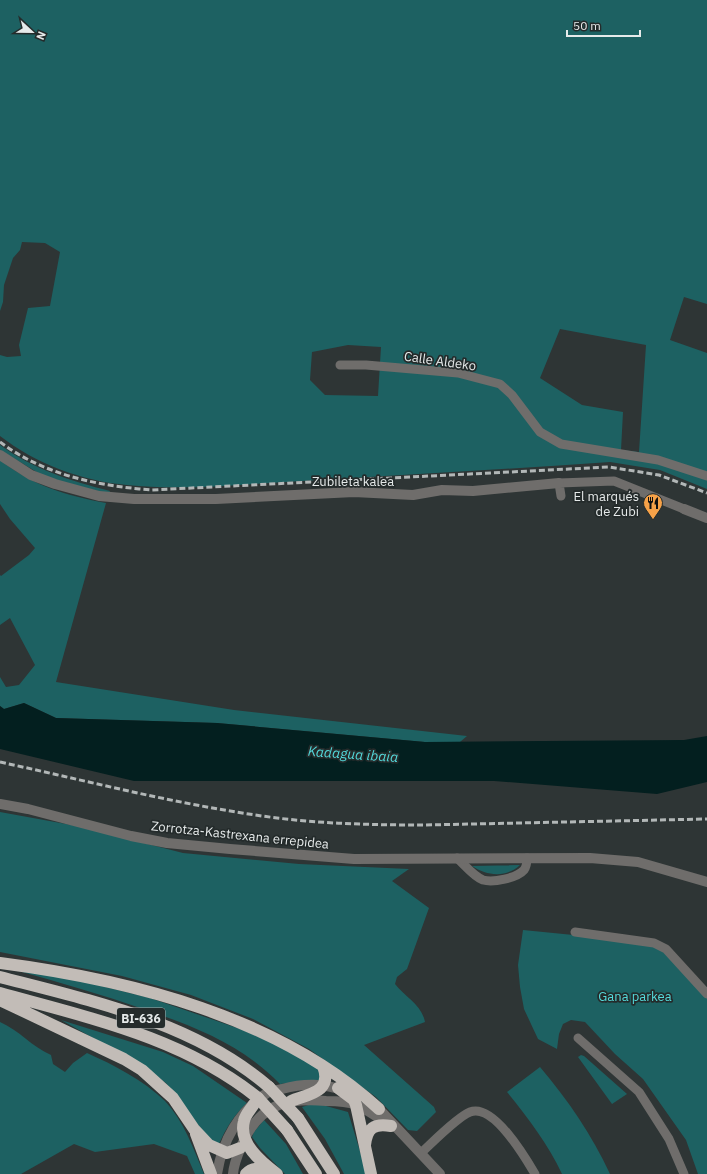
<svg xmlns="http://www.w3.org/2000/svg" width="707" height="1174" viewBox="0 0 707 1174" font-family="'IBM Plex Sans',sans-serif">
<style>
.green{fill:#1d6162;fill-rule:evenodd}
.water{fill:#031f1f}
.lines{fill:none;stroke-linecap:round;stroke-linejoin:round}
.minor{stroke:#6f6d6b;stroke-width:9}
.tertiary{stroke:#6f6d6b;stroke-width:10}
.motorway{stroke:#c2bcb7;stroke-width:12}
.rail{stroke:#b2b7b7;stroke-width:3;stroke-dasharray:6 3;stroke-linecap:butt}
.motorway-bridge{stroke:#c2bcb7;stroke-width:12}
.labels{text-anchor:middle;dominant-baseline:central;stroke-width:3.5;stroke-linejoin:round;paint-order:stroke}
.shield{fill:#242b2b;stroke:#acb1b1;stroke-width:1}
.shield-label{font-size:12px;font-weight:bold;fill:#e6eaea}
.street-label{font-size:13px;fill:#e6eaea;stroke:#242b2b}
.poi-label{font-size:13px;fill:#e6eaea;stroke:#242b2b;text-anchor:end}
.park-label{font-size:13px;fill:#55dadb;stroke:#242b2b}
.water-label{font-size:14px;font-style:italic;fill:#52d6d8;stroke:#242b2b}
</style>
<rect width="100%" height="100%" fill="#2e3535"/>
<path class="green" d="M 0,0 L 707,0 L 707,304 L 684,297 L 670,340 L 707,353 L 707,489 L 660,470 L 610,462 C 508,469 405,475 302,481 C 246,484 182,491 127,485 C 82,481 36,464 0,436 L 0,355 L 7,357 L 21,356 L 19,345 L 28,308 L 50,306 L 60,252 L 45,243 L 22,242 L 20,250 L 13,258 L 4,285 L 3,302 L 0,311 ZM 560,329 L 646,345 L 639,452 L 621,450 L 623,412 L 582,405 L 540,378 ZM 348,345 L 381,347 L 378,396 L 325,395 L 310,380 L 312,352 Z
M 0,445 C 33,469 71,481 110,491 L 109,494 L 45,477 L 0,450 Z
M 0,460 C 34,486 64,495 106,503 L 56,682 L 234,710 L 467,736 L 460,742 L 425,742 L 217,723 L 56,718 L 24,703 L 4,709 L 0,706 L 0,677 L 6,687 L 19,685 L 35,665 L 10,618 L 0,625 L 0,575 L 1,576 L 29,555 L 35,548 L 10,519 L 0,504 Z
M 0,812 L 77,826 L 183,853 L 299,864 L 409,869 L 392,881 L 429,908 L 407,969 L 397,977 L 395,984 C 405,997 422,1005 425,1022 L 364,1045 L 434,1107 L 436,1112 L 417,1131 L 408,1130 L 376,1097 L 309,1049 L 253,1019 L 191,995 L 122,976 L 0,952 Z
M 520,865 C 506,878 487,876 472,866 Z
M 523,930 L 654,943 L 707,994 L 707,1174 L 698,1174 L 686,1140 L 643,1079 L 615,1054 L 585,1022 L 571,1020 L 563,1024 L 559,1034 L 557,1049 L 538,1039 L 524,1009 L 520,987 L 518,965 Z
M 15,970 L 69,978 L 150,998 L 240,1029 L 289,1050 L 320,1070 L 322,1081 L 305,1081 L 280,1084 C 242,1045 196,1027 146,1010 C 103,995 59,982 15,970 Z
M 61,1020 L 163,1052 L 193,1066 L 247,1103 C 234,1115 226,1128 219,1144 L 210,1140 L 205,1134 L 166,1083 L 136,1062 Z
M 0,1022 C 19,1030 32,1047 51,1055 L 53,1064 L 65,1072 L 73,1063 L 87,1053 C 114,1065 143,1080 165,1101 C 184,1121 194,1150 204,1174 L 195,1174 L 187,1156 L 154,1144 L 95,1152 L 74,1144 L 21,1174 L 0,1174 Z
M 581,1055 L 584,1056 L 627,1094 L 612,1104 L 578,1057 Z
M 540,1067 C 568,1100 592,1135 610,1174 L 562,1174 C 548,1144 528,1118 507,1092 Z
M 315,1103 L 348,1112 L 367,1174 L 344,1174 L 325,1139 L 302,1107 Z
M 264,1120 L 286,1144 L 303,1174 L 285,1174 L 260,1148 L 252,1137 L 254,1132 Z"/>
<path class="water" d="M 24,703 L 56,718 L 217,723 L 425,742 L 684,740 L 707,736 L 707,782 L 657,794 L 494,781 L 134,781 L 0,749 L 0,706 L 4,709 Z"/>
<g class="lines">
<path class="minor" d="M 340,365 L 366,365 L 458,373 L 500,384 L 512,395 L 540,432 L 561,444 L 658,460 L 707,476
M 561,496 L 559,483 L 614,481 L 684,509
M 457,858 C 465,865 473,876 483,880 C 493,883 517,878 524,870 C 527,866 527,862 527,858
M 575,932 L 654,943 L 666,949 L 707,994
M 578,1038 L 639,1092 L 669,1139 L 684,1174
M 421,1153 C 432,1143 457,1117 470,1112 C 493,1103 525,1157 535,1174"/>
<path class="tertiary" d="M 0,455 L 31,475 L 55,484 L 99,496 L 134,499 L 216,499 L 354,492 L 413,495 L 442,490 L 473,491 L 559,483
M 684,509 L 707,518
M 0,804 L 28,809 L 131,836 L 167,843 L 230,849 L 354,859 L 590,858 L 638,862 L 707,882
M 373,1105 L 379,1109 L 440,1174
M 217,1174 C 222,1141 239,1111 267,1093 C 271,1091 277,1090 282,1089 C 304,1083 323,1083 345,1091
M 233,1174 C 234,1161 239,1152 244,1140 C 262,1103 288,1098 326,1101 C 335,1101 347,1101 356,1105 C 367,1109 375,1116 385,1122"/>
<path class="motorway" d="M 0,963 C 131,980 279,1017 379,1109
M 0,977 C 93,1001 195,1023 269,1087
M 0,993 C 90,1018 184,1038 258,1098
M 0,1000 L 124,1059 L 142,1070 L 173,1098 L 194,1129 L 209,1145 L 227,1153 L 240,1148
M 338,1088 L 354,1100 L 356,1105 L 371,1174
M 291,1101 C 309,1094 333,1092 323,1066
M 254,1104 C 251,1109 245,1115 244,1121 C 238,1143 261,1162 277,1174
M 298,1118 L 334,1174
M 287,1130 L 316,1174
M 196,1134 L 211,1174
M 365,1145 C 367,1128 374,1123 391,1126
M 246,1174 C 252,1167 262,1168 270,1170"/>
<path class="rail" d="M 0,442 C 44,475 98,486 152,490 L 609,467 L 659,475 L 707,493
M 0,762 C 92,782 183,806 277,818 C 326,824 376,825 425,825 L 707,819"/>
<path class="motorway-bridge" d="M 269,1087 L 298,1118
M 258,1098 L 287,1130"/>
</g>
<defs>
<symbol id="restaurant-pin" viewBox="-11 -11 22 30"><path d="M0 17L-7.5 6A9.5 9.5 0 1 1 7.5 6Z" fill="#f7a248" stroke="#242b2b"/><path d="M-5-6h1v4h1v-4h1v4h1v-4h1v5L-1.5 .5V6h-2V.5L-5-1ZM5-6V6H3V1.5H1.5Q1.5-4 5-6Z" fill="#111"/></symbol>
</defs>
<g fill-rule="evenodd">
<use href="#restaurant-pin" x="642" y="492" width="22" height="30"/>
</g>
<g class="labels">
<rect class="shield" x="117" y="1008" width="48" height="20" rx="3"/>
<g class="shield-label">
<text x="141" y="1018">BI-636</text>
</g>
<g class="street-label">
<text transform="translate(440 361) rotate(8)">Calle Aldeko</text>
<text x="353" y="481">Zubileta kalea</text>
<text transform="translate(240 835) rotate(6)">Zorrotza-Kastrexana errepidea</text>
</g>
<g class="poi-label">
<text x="639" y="496">El marqués<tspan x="639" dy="15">de Zubi</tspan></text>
</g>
<g class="park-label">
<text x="635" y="996">Gana parkea</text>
</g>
<g class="water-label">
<text transform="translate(353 754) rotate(4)">Kadagua ibaia</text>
</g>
</g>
<g transform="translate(32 32) rotate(112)" stroke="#242b2b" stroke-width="3" paint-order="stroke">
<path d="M0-3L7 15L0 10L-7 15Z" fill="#e6eaea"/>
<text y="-6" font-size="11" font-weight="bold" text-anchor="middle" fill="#e6eaea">N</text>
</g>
<path d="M567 30v6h73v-6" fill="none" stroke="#e6eaea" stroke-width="2"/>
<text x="573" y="30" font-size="12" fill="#e6eaea" stroke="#242b2b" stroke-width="3" paint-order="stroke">50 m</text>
</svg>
